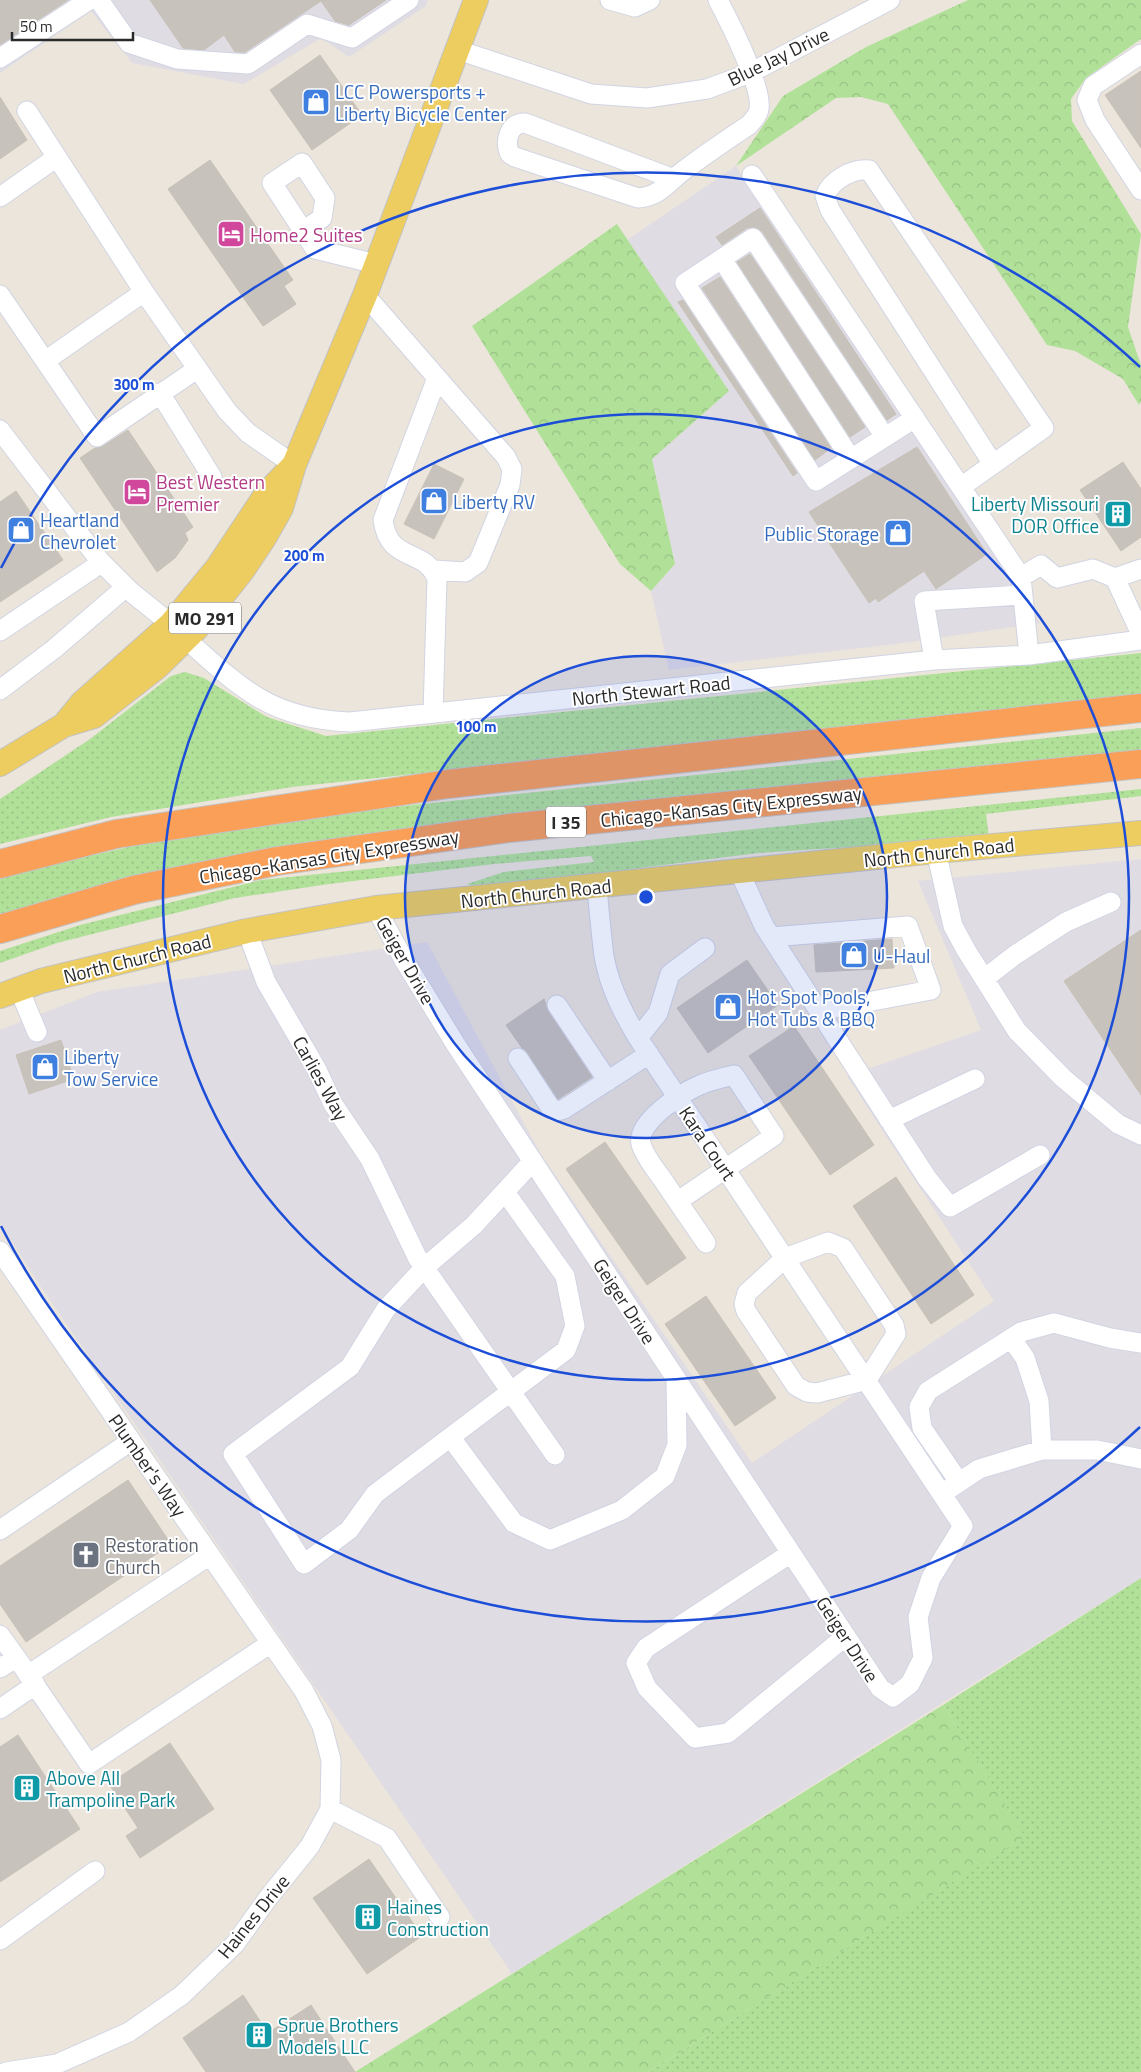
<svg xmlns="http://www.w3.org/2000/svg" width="1141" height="2072" viewBox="0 0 1141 2072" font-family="'Titillium Web',sans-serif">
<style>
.industrial{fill:#dfdce4}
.grass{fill:url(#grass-dots)}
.forest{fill:url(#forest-crowns)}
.building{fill:#c7c2bc;stroke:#c7c1b6}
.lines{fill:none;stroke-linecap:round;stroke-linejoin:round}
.minor-casing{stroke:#d1d4e2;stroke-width:21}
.major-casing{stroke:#c3c3c3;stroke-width:26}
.highway-casing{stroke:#c3c3c3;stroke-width:30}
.minor{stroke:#fff;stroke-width:19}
.major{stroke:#edcd5f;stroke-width:24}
.highway{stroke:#fa9f58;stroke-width:28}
.ring{fill:none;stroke:#1d4ed8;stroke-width:2.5}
.labels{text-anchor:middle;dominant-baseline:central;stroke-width:4;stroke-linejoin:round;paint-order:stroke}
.shield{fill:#fff;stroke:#6a6a6a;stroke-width:1}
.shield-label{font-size:18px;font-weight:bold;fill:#2a2a2a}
.street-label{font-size:19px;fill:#2a2a2a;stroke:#fff}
.shop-label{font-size:19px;fill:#366cbe;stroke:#fff;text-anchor:start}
.hotel-label{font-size:19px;fill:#b23c85;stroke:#fff;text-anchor:start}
.culture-label{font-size:19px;fill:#0d838f;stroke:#fff;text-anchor:start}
.worship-label{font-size:19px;fill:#5b616d;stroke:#fff;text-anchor:start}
.centre{fill:#1d4ed8;stroke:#fff;stroke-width:2.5}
.ring-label{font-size:15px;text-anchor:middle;font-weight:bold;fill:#1d4ed8;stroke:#fff;stroke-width:4;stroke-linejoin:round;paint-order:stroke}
</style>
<defs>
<pattern id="grass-dots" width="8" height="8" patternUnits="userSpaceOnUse" patternTransform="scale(1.25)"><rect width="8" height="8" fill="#b1e199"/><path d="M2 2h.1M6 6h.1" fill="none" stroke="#98c184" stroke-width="1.8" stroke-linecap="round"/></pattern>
<pattern id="forest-crowns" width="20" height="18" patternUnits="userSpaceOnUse" patternTransform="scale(1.25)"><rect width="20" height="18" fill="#b1e199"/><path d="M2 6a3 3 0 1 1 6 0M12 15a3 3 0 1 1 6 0" fill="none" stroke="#98c184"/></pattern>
</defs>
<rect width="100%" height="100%" fill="#ece5dc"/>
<path class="industrial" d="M 0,0 L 428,0 L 426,6 L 349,57 L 321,38 L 244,84 L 132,63 L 91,11 L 0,73 Z
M 736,166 L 988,541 L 1040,623 L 896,644 L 669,670 L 651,591 L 675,564 L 652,459 L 729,391 L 627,240 Z
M 1141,859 L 1141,1578 L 512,1974 L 39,1284 L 0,1223 L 0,1030 L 97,992 L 427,942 L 540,1153 L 752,1463 L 994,1301 L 847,1076 L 981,1030 L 918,881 Z"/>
<path class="grass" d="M 1141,653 L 1141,696 L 292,787 L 111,817 L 0,844 L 0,799 L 90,739 L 171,676 L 185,672 L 204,678 L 267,717 L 326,736 Z
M 1141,728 L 1141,751 L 702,796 L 344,837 L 222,858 L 92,890 L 0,917 L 0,877 L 154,841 L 271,820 Z
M 1141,789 L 1141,796 L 986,814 L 989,838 L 758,853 L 482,888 L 467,884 L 504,872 L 594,862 L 591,856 L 494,864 L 329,884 L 235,898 L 57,943 L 0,963 L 0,951 L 80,925 L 261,880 Z
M 1141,1578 L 1141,2072 L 648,2072 L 1024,1837 L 943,1705 Z"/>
<path class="forest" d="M 968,0 L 1141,0 L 1141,39 L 1086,78 L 1071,99 L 1072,121 L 1141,234 L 1128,327 L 1141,365 L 1141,401 L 1139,405 L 1123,379 L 1075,351 L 1047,345 L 888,104 L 861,97 L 836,98 L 736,166 L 783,96 L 866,47 Z
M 617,224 L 729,391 L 652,459 L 675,564 L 651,591 L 620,564 L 472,326 Z
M 943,1705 L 1025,1837 L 648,2072 L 355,2072 Z"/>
<path class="building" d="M 0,0 L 68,0 L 0,45 Z
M 150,0 L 386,0 L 349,25 L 335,21 L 321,1 L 245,52 L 235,52 L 224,35 L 204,50 L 183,48 Z
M 320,55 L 362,115 L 312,150 L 270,90 Z
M 1141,71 L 1141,148 L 1105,95 Z
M 0,97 L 27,140 L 0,159 Z
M 210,160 L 293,280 L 284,286 L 296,304 L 263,326 L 168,189 Z
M 760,208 L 896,414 L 887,420 L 762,231 L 753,227 L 747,228 L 722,245 L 716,237 Z
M 750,254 L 865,427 L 850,437 L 737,262 Z
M 720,277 L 831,448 L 815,460 L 702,288 Z
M 683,300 L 797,473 L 793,476 L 678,302 Z
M 128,430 L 193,527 L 185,533 L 188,540 L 175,558 L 157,572 L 80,458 L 95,448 L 103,446 Z
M 917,447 L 987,554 L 936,589 L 924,571 L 878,602 L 876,598 L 869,603 L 809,512 Z
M 1123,462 L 1141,489 L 1141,537 L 1121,551 L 1080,490 Z
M 434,464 L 464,479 L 434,539 L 404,524 Z
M 16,491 L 63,560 L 0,602 L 0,502 Z
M 1141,930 L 1141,1095 L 1064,981 Z
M 892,939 L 894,968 L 816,972 L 814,945 Z
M 747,960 L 778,1005 L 708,1053 L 677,1008 Z
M 544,999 L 548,1011 L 592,1077 L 558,1099 L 527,1052 L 522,1048 L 506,1025 Z
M 794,1026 L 874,1145 L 830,1175 L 749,1056 Z
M 61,1040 L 74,1079 L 29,1094 L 16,1055 Z
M 605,1142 L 686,1258 L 647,1285 L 566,1169 Z
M 896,1177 L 974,1295 L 931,1324 L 853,1206 Z
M 706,1296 L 776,1398 L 735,1426 L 665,1324 Z
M 128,1480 L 171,1544 L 26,1642 L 0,1604 L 0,1566 Z
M 18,1735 L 80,1829 L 0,1882 L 0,1747 Z
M 170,1743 L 214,1809 L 140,1858 L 126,1836 L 138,1828 L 109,1784 Z
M 369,1859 L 422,1936 L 367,1974 L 313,1898 Z
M 243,1995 L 268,2033 L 311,2005 L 355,2072 L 206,2072 L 183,2038 Z"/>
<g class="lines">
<defs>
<path id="minor" d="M 99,0 L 129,43 L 177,59 L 248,64 L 307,24 L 352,38 L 409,0
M 610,0 L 635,7 L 650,0
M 458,50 L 591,94 L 647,98 L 707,89 L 750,73 L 890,0
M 1141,54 L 1093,86 L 1087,100 L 1095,120 L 1141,190
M 0,58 L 89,0
M 27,111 L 144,292 L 227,411 L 248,433 L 294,465
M 752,175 L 1021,577 L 1029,655
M 674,179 L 525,123 C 509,122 504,142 510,154 L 515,157 L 638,198 C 662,196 668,181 687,168 C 707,153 728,139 749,125 C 753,120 758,116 759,109 C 763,88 729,21 718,0
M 0,197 L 57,157
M 303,231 L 322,218 L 325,198 L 302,163 L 272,183 L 315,249 L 376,264
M 722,259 L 851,459
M 0,295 L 97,437 L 197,369
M 365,295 L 506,457 L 512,469 L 510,485 L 478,563 L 465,572 L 434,570
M 45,361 L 144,292
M 160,393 L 212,477
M 0,430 L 100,561 L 131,592 L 171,624
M 885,437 L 753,238 L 685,283 L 816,481 L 915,418
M 961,487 L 1044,428 L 869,170 C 853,168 831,180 825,196 L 830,210 L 993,464
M 1021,577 L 1041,565 L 1057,578 L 1093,569 L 1115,578 L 1141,569
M 1115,578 L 1141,634
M 0,631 L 101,563
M 186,639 C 241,689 272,719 350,722 L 934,660 L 1029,655 L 1141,640
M 934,660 L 924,601 L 1023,595
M 0,690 L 54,649 L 126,587
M 433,713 L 437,579 C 425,547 389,564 383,520 L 437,378
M 936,851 L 953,926 L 966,950 L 1017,1031 L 1063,1078 L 1118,1124 L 1141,1135
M 740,873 L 764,926 L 927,1178 L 950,1207 L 1040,1155
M 376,908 L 404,960 L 456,1045 L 880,1688 L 893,1697 L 910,1684 L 923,1658 L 918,1617 L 931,1578 L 963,1526 L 638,1038 C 623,1013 609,986 604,956 C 601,933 599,910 597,887
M 247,931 L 266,982 L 316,1068 L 333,1104 L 370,1159 L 417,1257 L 555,1455
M 771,937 L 908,926 L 931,990 L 819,1011
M 984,979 L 1015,955 L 1066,922 L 1111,902
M 19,989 L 37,1032
M 557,1005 L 608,1081
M 638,1038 L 658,1013 L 670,974 L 705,948
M 518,1058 L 550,1107 L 557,1111 L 564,1109 L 649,1054
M 889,1120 L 975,1079
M 505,1192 L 565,1276 L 575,1326 L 566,1350 L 375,1494 L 349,1530 L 304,1564 L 233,1454 L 350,1367 L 386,1309 L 424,1268 L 474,1225 L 533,1161
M 678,1201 L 774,1136 L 734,1075 C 723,1078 711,1080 700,1085 C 683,1092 636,1122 641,1144 C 645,1157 655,1169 663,1180 C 677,1201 692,1222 706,1243
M 828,1242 L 843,1248 L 894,1325 L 896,1334 L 867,1380 L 817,1393 L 807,1392 L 796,1386 L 746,1311 L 744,1304 L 747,1293 L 785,1258 Z
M 0,1251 L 304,1691 L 322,1726 L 331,1760 L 330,1809 L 310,1846 L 268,1898 L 235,1944 L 182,1995 L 129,2032 L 57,2064 L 6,2072
M 1011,1338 L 1025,1358 L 1039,1401 L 1042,1450
M 451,1438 L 514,1523 L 550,1540 L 622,1510 L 665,1476 L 677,1445 L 676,1378
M 959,1482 L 922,1428 L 919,1407 L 928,1391 L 1021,1332 L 1054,1323 L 1110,1338 L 1141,1343
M 949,1489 L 979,1469 L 1042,1450 L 1097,1450 L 1141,1459
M 0,1530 L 131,1441
M 791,1553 L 646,1648 L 636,1663 L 647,1688 L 695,1738 L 728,1733 L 846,1636
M 0,1635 L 35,1684
M 0,1668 L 16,1658
M 28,1675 L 210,1555
M 0,1709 L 35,1685 L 89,1764 L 271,1643
M 330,1809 L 387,1838 L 440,1917
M 0,1940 L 95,1871"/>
<path id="major" d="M 64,725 L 82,703 L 171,624 L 218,567 L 267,493 L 292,467
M 0,764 L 64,725 L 94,716 L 157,667 L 196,629 L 242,571 L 264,538 L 281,508 L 294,465 L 365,295 L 476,0
M 0,996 L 41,981 L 247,931 L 376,908 L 936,851 L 1141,833"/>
<path id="highway" d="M 0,864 L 116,834 L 448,784 L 1141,708
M 0,929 L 134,890 L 277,861 L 509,828 L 1141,764"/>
</defs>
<use href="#minor" class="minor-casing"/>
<use href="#major" class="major-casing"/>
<use href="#highway" class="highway-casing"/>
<use href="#minor" class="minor"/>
<use href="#major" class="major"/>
<use href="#highway" class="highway"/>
</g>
<circle cx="646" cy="897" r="241" fill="#1d4ed8" fill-opacity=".12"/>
<g class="ring">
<circle cx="646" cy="897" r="241"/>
<circle cx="646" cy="897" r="483"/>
<path d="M1140 1427A724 724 0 0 1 1 1226M1 568A724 724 0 0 1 1140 367"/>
</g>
<defs>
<symbol id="shop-square" viewBox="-11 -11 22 22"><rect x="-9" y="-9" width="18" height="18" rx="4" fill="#3f7fe0" stroke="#fff"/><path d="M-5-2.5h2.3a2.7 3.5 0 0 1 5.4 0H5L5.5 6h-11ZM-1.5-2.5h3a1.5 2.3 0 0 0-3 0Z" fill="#fff"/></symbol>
<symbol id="hotel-square" viewBox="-11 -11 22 22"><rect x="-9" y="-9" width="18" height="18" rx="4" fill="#d1479c" stroke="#fff"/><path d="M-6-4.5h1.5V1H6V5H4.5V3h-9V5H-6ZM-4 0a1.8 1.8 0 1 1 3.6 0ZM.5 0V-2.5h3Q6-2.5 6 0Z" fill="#fff"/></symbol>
<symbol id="building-square" viewBox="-11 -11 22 22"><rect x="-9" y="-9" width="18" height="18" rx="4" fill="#0f9aa8" stroke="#fff"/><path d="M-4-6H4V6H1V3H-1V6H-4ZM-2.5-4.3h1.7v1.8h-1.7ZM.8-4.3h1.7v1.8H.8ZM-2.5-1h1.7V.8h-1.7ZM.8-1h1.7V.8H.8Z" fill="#fff"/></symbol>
<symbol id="church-square" viewBox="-11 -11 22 22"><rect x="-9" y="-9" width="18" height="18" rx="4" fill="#6b7280" stroke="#fff"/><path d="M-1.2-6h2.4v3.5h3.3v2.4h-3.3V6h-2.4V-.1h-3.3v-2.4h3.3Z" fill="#fff"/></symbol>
</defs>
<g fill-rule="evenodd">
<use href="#shop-square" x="300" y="86" width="32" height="32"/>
<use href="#hotel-square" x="215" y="218" width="32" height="32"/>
<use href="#hotel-square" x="121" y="476" width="32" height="32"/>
<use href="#shop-square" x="418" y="485" width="32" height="32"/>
<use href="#building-square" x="1102" y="498" width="32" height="32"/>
<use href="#shop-square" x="5" y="514" width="32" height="32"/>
<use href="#shop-square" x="882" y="517" width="32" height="32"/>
<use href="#shop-square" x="838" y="939" width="32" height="32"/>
<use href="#shop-square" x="712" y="991" width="32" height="32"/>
<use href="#shop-square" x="29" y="1051" width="32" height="32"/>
<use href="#church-square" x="70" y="1539" width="32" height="32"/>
<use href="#building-square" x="11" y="1772" width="32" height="32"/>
<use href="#building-square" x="352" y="1901" width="32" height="32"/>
<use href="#building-square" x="243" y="2019" width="32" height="32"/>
</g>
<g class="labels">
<g class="shield">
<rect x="169" y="602.5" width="72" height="31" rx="4"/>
<rect x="546" y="806.5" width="40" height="31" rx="4"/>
</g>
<g class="shield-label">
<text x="205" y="618">MO 291</text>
<text x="566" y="822">I 35</text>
</g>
<g class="street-label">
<text transform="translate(778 56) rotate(-26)">Blue Jay Drive</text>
<text transform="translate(651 690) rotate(-6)">North Stewart Road</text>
<text transform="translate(731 806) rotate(-6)">Chicago-Kansas City Expressway</text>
<text transform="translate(939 852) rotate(-6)">North Church Road</text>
<text transform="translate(329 856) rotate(-9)">Chicago-Kansas City Expressway</text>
<text transform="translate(536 893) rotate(-6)">North Church Road</text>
<text transform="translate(137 958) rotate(-14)">North Church Road</text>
<text transform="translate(406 960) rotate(60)">Geiger Drive</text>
<text transform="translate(321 1078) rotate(61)">Carlies Way</text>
<text transform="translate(708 1143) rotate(56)">Kara Court</text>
<text transform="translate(625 1301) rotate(57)">Geiger Drive</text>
<text transform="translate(148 1465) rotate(55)">Plumber's Way</text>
<text transform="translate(848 1639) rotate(57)">Geiger Drive</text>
<text transform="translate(253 1916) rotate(-51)">Haines Drive</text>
</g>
<g class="shop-label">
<text x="335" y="91">LCC Powersports +<tspan x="335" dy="22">Liberty Bicycle Center</tspan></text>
<text x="453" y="501">Liberty RV</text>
<text x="40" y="519">Heartland<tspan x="40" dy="22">Chevrolet</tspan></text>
<text x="879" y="533" text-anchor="end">Public Storage</text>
<text x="873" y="955">U-Haul</text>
<text x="747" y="996">Hot Spot Pools,<tspan x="747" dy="22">Hot Tubs &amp; BBQ</tspan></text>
<text x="64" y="1056">Liberty<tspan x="64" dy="22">Tow Service</tspan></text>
</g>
<g class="hotel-label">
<text x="250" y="234">Home2 Suites</text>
<text x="156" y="481">Best Western<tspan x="156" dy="22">Premier</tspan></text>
</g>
<g class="culture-label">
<text x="1099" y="503" text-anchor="end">Liberty Missouri<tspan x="1099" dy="22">DOR Office</tspan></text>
<text x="46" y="1777">Above All<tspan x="46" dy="22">Trampoline Park</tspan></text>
<text x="387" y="1906">Haines<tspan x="387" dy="22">Construction</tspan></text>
<text x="278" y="2024">Sprue Brothers<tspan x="278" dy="22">Models LLC</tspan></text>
</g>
<g class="worship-label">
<text x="105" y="1544">Restoration<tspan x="105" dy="22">Church</tspan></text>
</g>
</g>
<circle cx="646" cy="897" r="8" class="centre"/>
<g class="ring-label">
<text x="134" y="390">300 m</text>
<text x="304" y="561">200 m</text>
<text x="476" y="732">100 m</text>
</g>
<path d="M12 32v8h121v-8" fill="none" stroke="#2a2a2a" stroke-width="2.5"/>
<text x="20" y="32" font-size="15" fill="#2a2a2a" stroke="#ffffff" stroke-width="4" paint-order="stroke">50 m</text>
</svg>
